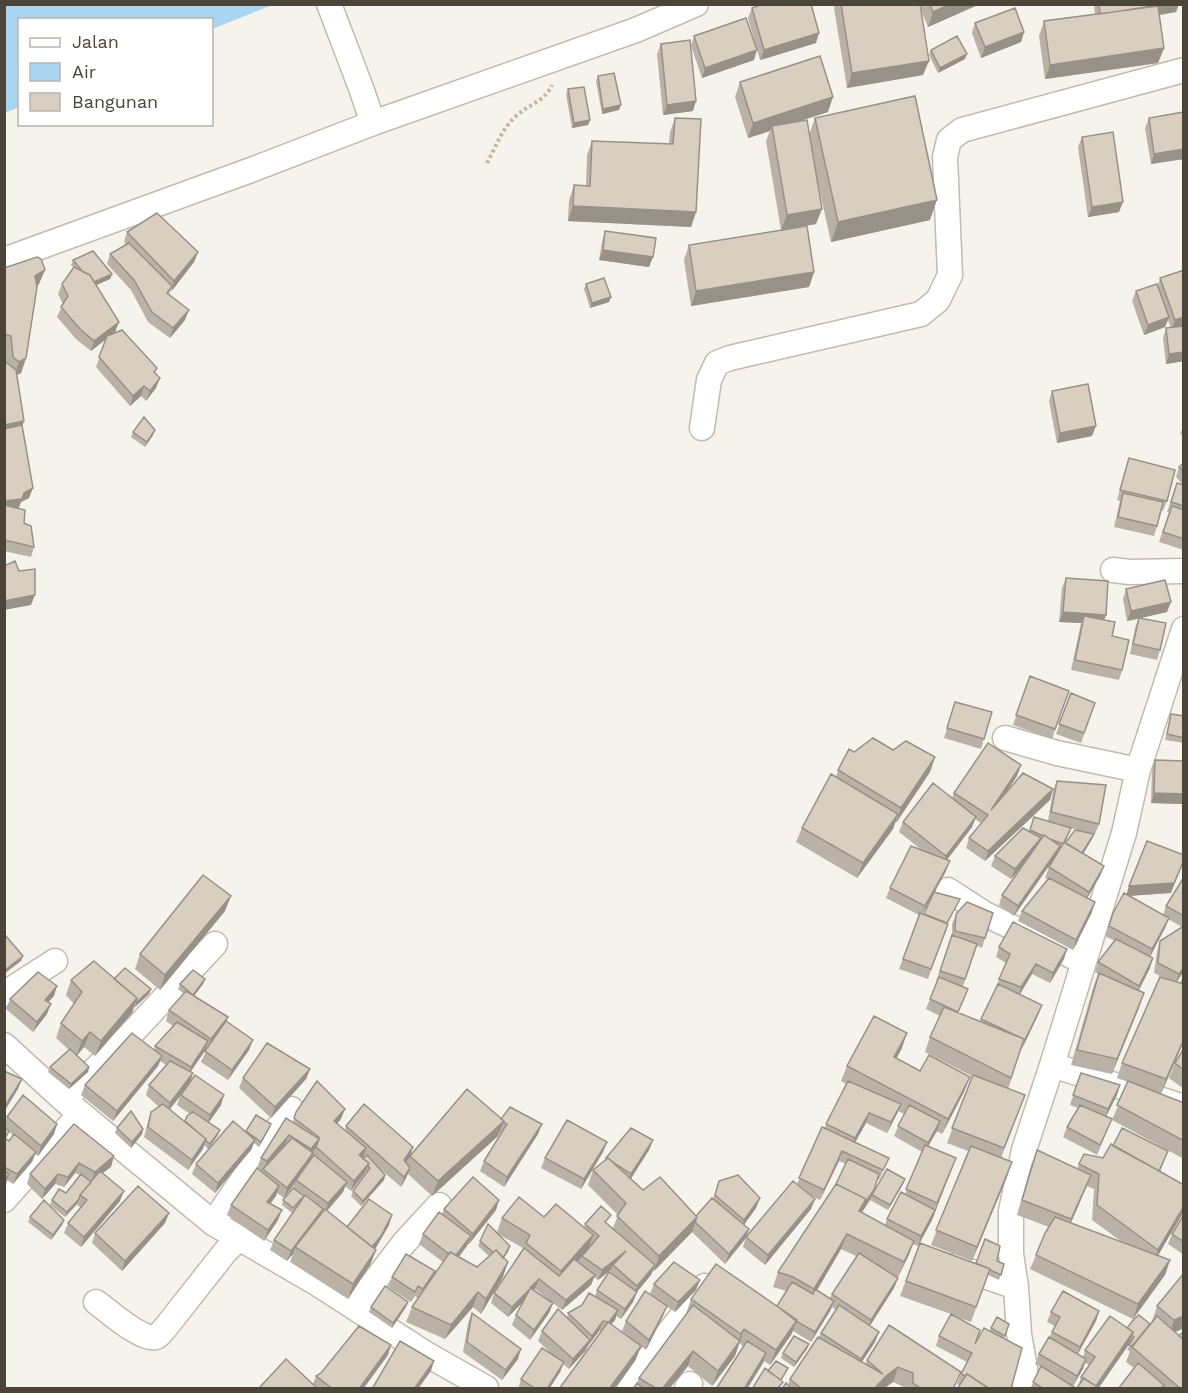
<svg xmlns="http://www.w3.org/2000/svg" width="1188" height="1393" viewBox="0 0 1188 1393" font-family="'Work Sans',sans-serif">
<style>
.water{fill:#a9d4f2}
.lines{fill:none;stroke-linecap:round;stroke-linejoin:round}
.minor-casing{stroke:#c2bbae;stroke-width:27}
.path{stroke:#c4b79f;stroke-width:4;stroke-dasharray:3 3;stroke-linecap:butt}
.minor{stroke:#fff;stroke-width:24}
.wall{fill:#bab2a6;fill-rule:evenodd}
.shaded-wall{fill:#979187}
.building{fill:#d8cfc1;stroke:#979187;stroke-width:1.5}
</style>
<rect width="100%" height="100%" fill="#f6f3ec"/>
<path class="water" d="M 5,4 L 272,4 L 272,5 L 212,29 L 212,20 L 20,20 L 19,107 L 5,113 Z"/>
<g class="lines">
<defs>
<path id="minor" d="M 329,4 L 361,88 L 373,123
M 4,260 L 251,170 L 373,123 L 636,30 L 696,4
M 702,428 L 709,380 L 717,363 L 730,358 L 921,314 L 938,300 L 950,275 L 945,157 L 949,140 L 962,130 L 1184,70
M 1113,570 L 1130,572 L 1184,571
M 1005,738 L 1057,753 L 1138,770
M 948,890 L 985,914 L 1084,962
M 4,994 L 55,961
M 4,1045 L 64,1100 L 213,1223 L 313,1281 L 428,1355 L 486,1388
M 1052,1065 L 1184,1107
M 64,1100 L 130,1035 L 215,944
M 4,1200 L 80,1114
M 213,1223 L 291,1109
M 955,1266 L 1016,1287
M 96,1302 C 107,1310 143,1342 156,1337 C 160,1335 163,1330 166,1327 L 225,1252 L 239,1238
M 355,1307 L 404,1243 L 439,1205
M 626,1388 L 705,1286
M 687,1388 L 690,1384
M 1025,1388 L 1025,1368 L 1019,1334 L 1016,1287 L 1011,1254 L 1011,1211 L 1024,1150 L 1052,1065 L 1124,833 L 1138,770 L 1184,629"/>
</defs>
<use href="#minor" class="minor-casing"/>
<path class="path" d="M 487,163 C 496,146 503,127 517,115 C 530,104 545,101 552,85"/>
<use href="#minor" class="minor"/>
</g>
<path class="wall" d="M 835,4 L 980,4 L 928,27 L 920,8 L 923,75 L 847,88 L 834,8 Z
M 1094,4 L 1179,4 L 1176,12 L 1159,15 L 1164,48 L 1158,63 L 1045,79 L 1039,36 L 1044,21 L 1095,14 Z
M 752,8 L 816,43 L 760,60 L 748,18 Z
M 975,23 L 1024,32 L 1021,42 L 981,58 L 972,33 Z
M 694,36 L 754,60 L 702,78 L 691,46 Z
M 661,44 L 693,111 L 663,115 L 657,54 Z
M 931,50 L 965,59 L 938,73 L 929,55 Z
M 598,76 L 619,110 L 602,114 L 596,81 Z
M 740,82 L 828,112 L 796,122 L 809,135 L 815,118 L 930,220 L 831,242 L 814,165 L 816,224 L 781,230 L 766,141 L 770,131 L 748,138 L 735,97 Z
M 568,89 L 590,120 L 588,125 L 572,128 L 566,94 Z
M 1184,112 L 1184,159 L 1151,164 L 1145,128 L 1149,118 Z
M 675,118 L 696,212 L 691,227 L 568,221 L 569,200 L 574,185 L 586,186 L 587,155 L 592,141 L 669,144 L 670,132 Z
M 1082,137 L 1119,212 L 1088,217 L 1078,147 Z
M 605,231 L 649,267 L 599,260 L 602,242 Z
M 127,232 L 198,252 L 194,262 L 170,291 L 169,295 L 185,320 L 170,338 L 148,322 L 131,290 L 107,264 L 110,254 L 126,245 L 124,242 Z
M 689,245 L 814,272 L 809,287 L 691,306 L 684,260 Z
M 73,260 L 112,274 L 110,279 L 96,285 L 119,322 L 115,332 L 111,335 L 157,368 L 155,373 L 156,388 L 146,401 L 141,396 L 130,406 L 96,367 L 106,339 L 91,351 L 76,339 L 57,317 L 63,304 L 58,294 L 62,284 L 74,268 L 71,265 Z
M 4,268 L 39,284 L 37,286 L 26,358 L 21,373 L 17,375 L 29,498 L 21,502 L 18,508 L 34,547 L 31,557 L 4,551 L 4,364 L 6,363 L 5,351 L 4,350 Z
M 1184,270 L 1184,326 L 1181,327 L 1184,326 L 1184,361 L 1166,364 L 1163,338 L 1166,328 L 1171,328 L 1168,320 L 1165,327 L 1144,335 L 1132,301 L 1136,291 L 1158,286 L 1160,278 Z
M 586,284 L 609,302 L 590,308 L 584,289 Z
M 1052,391 L 1092,436 L 1057,443 L 1049,401 Z
M 1184,425 L 1184,435 L 1180,434 Z
M 133,432 L 153,435 L 145,447 L 131,437 Z
M 1129,458 L 1167,501 L 1163,511 L 1161,511 L 1157,526 L 1154,536 L 1114,527 L 1120,501 L 1117,500 Z
M 1184,463 L 1184,550 L 1159,542 L 1169,512 L 1167,512 L 1177,483 L 1183,485 L 1176,477 L 1179,467 Z
M 1066,578 L 1106,615 L 1104,620 L 1112,636 L 1122,670 L 1119,680 L 1071,670 L 1081,623 L 1059,622 L 1062,588 Z
M 1126,589 L 1167,612 L 1141,618 L 1160,650 L 1157,660 L 1130,654 L 1135,628 L 1138,619 L 1127,621 L 1123,599 Z
M 1030,676 L 1069,691 L 1052,739 L 1013,725 Z
M 1071,693 L 1095,703 L 1081,743 L 1056,734 Z
M 955,702 L 984,739 L 981,749 L 944,738 Z
M 1171,714 L 1184,716 L 1184,743 L 1165,740 Z
M 893,750 L 935,757 L 930,772 L 896,823 L 895,822 L 893,829 L 857,878 L 796,842 L 802,828 L 836,777 L 838,770 L 854,752 Z
M 1155,760 L 1184,761 L 1184,804 L 1151,803 L 1152,770 Z
M 1017,776 L 1005,794 L 1053,789 L 1050,800 L 985,861 L 966,848 L 969,838 L 981,823 L 975,819 L 972,827 L 947,860 L 946,871 L 935,892 L 960,899 L 947,923 L 948,924 L 928,979 L 899,969 L 919,915 L 886,898 L 890,888 L 923,851 L 899,832 L 903,822 L 952,798 L 954,793 ZM 930,900 L 924,915 L 922,914 Z
M 1057,781 L 1099,824 L 1095,834 L 1094,834 L 1092,839 L 1083,854 L 1104,866 L 1100,876 L 1087,898 L 1092,912 L 1073,950 L 1018,921 L 1022,911 L 1048,879 L 1045,878 L 1049,867 L 1060,849 L 1059,848 L 1014,916 L 999,905 L 1002,895 L 1024,864 L 1011,879 L 991,866 L 995,856 L 1029,832 L 1034,817 L 1048,821 L 1053,791 ZM 1071,828 L 1089,833 L 1065,843 Z
M 1184,877 L 1184,971 L 1177,982 L 1180,983 L 1184,973 L 1184,1041 L 1161,1094 L 1184,1103 L 1184,1159 L 1112,1120 L 1128,1082 L 1117,1078 L 1122,1063 L 1162,977 L 1154,973 L 1157,951 L 1160,941 L 1182,927 L 1168,919 L 1165,928 L 1150,956 L 1150,968 L 1138,990 L 1144,993 L 1112,1074 L 1071,1065 L 1093,988 L 1098,974 L 1095,972 L 1098,962 L 1115,941 L 1105,936 L 1109,923 L 1126,894 L 1171,893 L 1128,896 L 1163,915 L 1166,906 Z
M 225,911 L 160,990 L 135,969 L 140,954 Z
M 956,914 L 985,938 L 982,948 L 977,946 L 963,986 L 958,1013 L 980,1021 L 995,989 L 1006,963 L 996,957 L 999,947 L 1064,959 L 1050,983 L 1032,974 L 1020,994 L 1038,1015 L 1021,1050 L 1008,1089 L 1025,1095 L 1001,1158 L 1007,1177 L 972,1261 L 931,1245 L 968,1151 L 947,1143 L 972,1076 L 925,1052 L 930,1037 L 940,1016 L 926,1009 L 937,981 L 936,981 L 952,937 L 952,924 Z
M 114,979 L 151,989 L 149,994 L 135,1007 L 134,1007 L 132,1013 L 95,1056 L 84,1047 L 77,1056 L 89,1067 L 88,1072 L 69,1089 L 48,1072 L 50,1067 L 69,1050 L 56,1038 L 61,1023 L 74,1004 L 66,995 L 71,980 Z
M 205,979 L 203,984 L 194,996 L 228,1017 L 226,1021 L 249,1050 L 228,1080 L 201,1062 L 207,1049 L 206,1048 L 190,1072 L 193,1073 L 190,1081 L 221,1105 L 208,1123 L 218,1135 L 208,1149 L 204,1145 L 188,1170 L 144,1137 L 148,1122 L 151,1112 L 159,1107 L 146,1095 L 149,1085 L 166,1065 L 160,1061 L 158,1066 L 113,1121 L 81,1095 L 85,1085 L 154,1050 L 155,1046 L 173,1026 L 166,1021 L 169,1010 L 184,994 L 178,989 L 180,984 ZM 180,1096 L 177,1105 L 190,1114 L 185,1121 L 169,1110 Z
M 54,996 L 48,1002 L 47,1014 L 33,1032 L 6,1009 L 10,999 Z
M 902,1048 L 896,1059 L 964,1092 L 942,1134 L 936,1131 L 928,1147 L 956,1158 L 932,1220 L 918,1246 L 913,1244 L 898,1277 L 887,1272 L 898,1278 L 894,1288 L 870,1326 L 879,1332 L 875,1342 L 862,1362 L 866,1364 L 867,1360 L 889,1325 L 955,1389 L 908,1389 L 893,1382 L 883,1389 L 782,1389 L 788,1385 L 790,1379 L 819,1337 L 821,1333 L 836,1310 L 832,1307 L 830,1311 L 811,1342 L 793,1331 L 791,1335 L 770,1365 L 764,1361 L 747,1389 L 716,1389 L 743,1346 L 739,1343 L 735,1356 L 712,1386 L 688,1366 L 669,1389 L 633,1389 L 637,1383 L 639,1378 L 686,1314 L 691,1299 L 777,1306 L 786,1291 L 773,1287 L 778,1272 L 836,1184 L 846,1164 L 839,1161 L 820,1200 L 810,1195 L 811,1209 L 765,1265 L 743,1247 L 746,1237 L 797,1184 L 846,1084 L 841,1081 L 847,1066 ZM 898,1111 L 904,1114 L 894,1136 L 922,1152 L 905,1194 L 887,1219 L 885,1225 L 861,1212 L 870,1200 L 888,1210 L 903,1184 L 905,1179 L 872,1195 L 877,1179 L 879,1180 L 889,1158 L 855,1142 L 866,1123 L 887,1133 ZM 841,1249 L 856,1256 L 832,1294 L 830,1298 L 817,1290 Z
M 1184,1048 L 1184,1089 L 1169,1078 L 1175,1063 Z
M 310,1069 L 306,1079 L 271,1118 L 239,1088 L 243,1078 Z
M 1081,1073 L 1120,1085 L 1117,1095 L 1106,1117 L 1108,1129 L 1097,1155 L 1063,1137 L 1067,1127 L 1078,1108 L 1070,1105 Z
M 296,1112 L 341,1119 L 337,1124 L 345,1130 L 346,1126 L 410,1156 L 501,1119 L 542,1124 L 538,1134 L 504,1187 L 480,1171 L 484,1161 L 501,1133 L 500,1133 L 498,1136 L 432,1196 L 408,1174 L 406,1178 L 401,1187 L 378,1167 L 385,1175 L 384,1180 L 361,1206 L 351,1196 L 353,1191 L 367,1172 L 366,1171 L 351,1191 L 345,1186 L 343,1192 L 327,1211 L 347,1227 L 389,1225 L 375,1249 L 376,1250 L 370,1265 L 348,1299 L 290,1262 L 293,1254 L 287,1261 L 270,1250 L 274,1240 L 296,1208 L 292,1213 L 282,1205 L 283,1200 L 292,1189 L 294,1184 L 284,1198 L 277,1193 L 276,1196 L 270,1204 L 278,1220 L 264,1241 L 227,1215 L 231,1205 L 262,1172 L 262,1171 L 257,1168 L 261,1158 L 293,1122 Z
M 256,1115 L 271,1124 L 269,1129 L 259,1147 L 254,1143 L 251,1150 L 215,1193 L 192,1174 L 196,1164 L 246,1132 Z
M 7,1117 L 57,1124 L 54,1134 L 38,1156 L 35,1154 L 32,1162 L 13,1184 L 7,1180 L 4,1185 L 4,1124 ZM 9,1132 L 13,1135 L 9,1141 L 6,1139 Z
M 74,1124 L 111,1167 L 102,1173 L 120,1201 L 81,1247 L 64,1233 L 68,1223 L 81,1208 L 77,1205 L 77,1204 L 65,1217 L 50,1205 L 52,1200 L 66,1193 L 80,1175 L 75,1173 L 64,1187 L 55,1184 L 42,1199 L 27,1184 L 30,1174 Z
M 117,1128 L 143,1129 L 142,1134 L 131,1148 L 115,1133 Z
M 653,1140 L 649,1150 L 631,1179 L 643,1190 L 696,1216 L 713,1199 L 719,1181 L 760,1198 L 756,1208 L 744,1225 L 749,1229 L 745,1239 L 725,1264 L 692,1232 L 654,1271 L 653,1270 L 651,1275 L 637,1292 L 633,1302 L 621,1319 L 616,1316 L 615,1320 L 611,1325 L 640,1346 L 622,1331 L 626,1321 L 658,1300 L 650,1294 L 654,1284 L 696,1290 L 675,1312 L 666,1306 L 663,1316 L 646,1350 L 641,1346 L 635,1361 L 601,1332 L 599,1331 L 588,1346 L 586,1350 L 569,1369 L 563,1364 L 560,1372 L 549,1389 L 518,1389 L 521,1379 L 553,1355 L 538,1341 L 542,1331 L 567,1317 L 568,1313 L 582,1305 L 595,1296 L 597,1290 L 610,1273 L 611,1270 L 598,1280 L 594,1277 L 591,1285 L 562,1310 L 535,1289 L 534,1290 L 553,1303 L 549,1313 L 530,1340 L 512,1325 L 516,1315 L 522,1303 L 508,1317 L 491,1303 L 494,1293 L 523,1248 L 498,1234 L 509,1251 L 504,1258 L 503,1277 L 481,1314 L 473,1307 L 445,1339 L 406,1322 L 412,1307 L 418,1298 L 415,1296 L 411,1302 L 388,1287 L 392,1277 L 435,1271 L 433,1276 L 443,1262 L 419,1244 L 423,1234 L 442,1214 L 444,1209 L 496,1210 L 469,1244 L 468,1244 L 459,1257 L 477,1267 L 489,1256 L 478,1246 L 488,1224 L 497,1232 L 502,1218 L 544,1217 L 584,1227 L 585,1224 L 608,1224 L 613,1228 L 618,1215 L 588,1185 L 593,1170 L 605,1160 L 606,1158 Z
M 607,1142 L 603,1152 L 581,1189 L 541,1168 L 545,1158 Z
M 1113,1146 L 1168,1151 L 1160,1172 L 1184,1211 L 1158,1255 L 1170,1260 L 1165,1275 L 1133,1319 L 1030,1269 L 1036,1255 L 1049,1227 L 1017,1215 L 1031,1165 L 1037,1150 L 1077,1169 L 1079,1164 L 1103,1158 ZM 1087,1186 L 1094,1189 L 1092,1220 L 1122,1242 L 1071,1223 Z
M 169,1213 L 165,1223 L 122,1271 L 92,1243 L 95,1233 Z
M 1184,1214 L 1184,1255 L 1168,1244 L 1172,1234 Z
M 30,1217 L 64,1220 L 62,1225 L 51,1240 L 28,1222 Z
M 920,1243 L 976,1263 L 997,1261 L 1004,1264 L 999,1280 L 988,1275 L 971,1322 L 951,1315 L 976,1343 L 990,1331 L 991,1328 L 1009,1324 L 1004,1338 L 959,1385 L 957,1384 L 961,1374 L 967,1362 L 936,1346 L 939,1336 L 951,1314 L 900,1296 Z
M 1157,1306 L 1184,1328 L 1175,1332 L 1184,1389 L 1118,1389 L 1134,1368 L 1126,1362 L 1130,1351 L 1127,1350 L 1132,1341 L 1131,1340 L 1099,1387 L 1078,1387 L 1081,1377 L 1089,1365 L 1085,1363 L 1073,1386 L 1073,1389 L 1034,1389 L 1031,1387 L 1041,1367 L 1035,1364 L 1039,1354 L 1049,1338 L 1055,1326 L 1047,1322 L 1051,1312 L 1099,1311 L 1096,1321 L 1078,1354 L 1083,1357 L 1085,1350 L 1127,1328 L 1150,1324 L 1152,1322 L 1152,1321 Z
M 371,1307 L 406,1307 L 392,1328 L 369,1312 Z
M 472,1313 L 518,1359 L 502,1380 L 463,1352 L 468,1323 Z
M 807,1349 L 794,1367 L 781,1358 L 783,1353 Z
M 388,1355 L 363,1389 L 259,1389 L 260,1387 L 313,1384 L 316,1376 Z"/>
<path class="shaded-wall" d="M 951,4 L 980,4 L 928,27 L 933,12 Z
M 1166,4 L 1179,4 L 1176,12 L 1097,26 L 1101,15 Z
M 1024,32 L 1021,42 L 981,58 L 985,47 Z
M 819,33 L 816,43 L 760,60 L 764,50 Z
M 1164,48 L 1158,63 L 1045,79 L 1050,65 Z
M 757,50 L 754,60 L 702,78 L 705,68 Z
M 967,54 L 965,59 L 938,73 L 940,68 Z
M 929,61 L 923,75 L 847,88 L 852,73 Z
M 833,97 L 828,112 L 772,130 L 772,126 L 770,131 L 748,138 L 753,123 Z
M 696,101 L 693,111 L 663,115 L 667,105 Z
M 621,105 L 619,110 L 602,114 L 603,109 Z
M 590,120 L 588,125 L 572,128 L 574,123 Z
M 1184,149 L 1184,159 L 1151,164 L 1154,154 Z
M 937,200 L 930,220 L 831,242 L 838,222 Z
M 1123,202 L 1119,212 L 1088,217 L 1092,207 Z
M 573,206 L 696,212 L 691,227 L 568,221 Z
M 822,209 L 816,224 L 781,230 L 787,215 Z
M 603,250 L 653,257 L 649,267 L 599,260 Z
M 198,252 L 194,262 L 171,292 L 174,281 Z
M 45,270 L 39,284 L 29,291 L 35,276 Z
M 814,272 L 809,287 L 691,306 L 696,291 Z
M 112,274 L 110,279 L 92,287 L 94,282 Z
M 611,297 L 609,302 L 590,308 L 592,303 Z
M 189,310 L 185,320 L 170,338 L 173,328 Z
M 1169,317 L 1165,327 L 1144,335 L 1148,325 Z
M 1184,317 L 1184,326 L 1171,330 L 1175,320 Z
M 119,322 L 115,332 L 91,351 L 94,341 Z
M 1184,352 L 1184,361 L 1166,364 L 1169,354 Z
M 26,358 L 21,373 L 14,376 L 19,362 Z
M 160,378 L 156,388 L 146,401 L 150,391 Z
M 144,386 L 141,396 L 130,406 L 133,396 Z
M 24,421 L 21,431 L 4,434 L 4,425 Z
M 1096,426 L 1092,436 L 1057,443 L 1060,433 Z
M 155,430 L 153,435 L 145,447 L 147,442 Z
M 33,488 L 29,498 L 21,502 L 18,510 L 4,511 L 4,501 Z
M 35,595 L 31,605 L 4,610 L 4,601 Z
M 1171,602 L 1167,612 L 1127,621 L 1131,611 Z
M 1063,612 L 1106,615 L 1102,625 L 1084,616 L 1081,623 L 1059,622 Z
M 935,757 L 930,772 L 896,823 L 901,808 Z
M 1021,765 L 1017,776 L 987,820 L 991,810 Z
M 1053,789 L 1050,800 L 985,861 L 988,851 Z
M 1154,793 L 1184,794 L 1184,804 L 1151,803 Z
M 898,814 L 893,829 L 857,878 L 863,863 Z
M 976,817 L 972,827 L 942,866 L 946,856 Z
M 1094,834 L 1092,839 L 1080,859 L 1081,854 Z
M 1041,838 L 1037,849 L 1011,879 L 1015,869 Z
M 1060,846 L 1056,856 L 1014,916 L 1018,906 Z
M 1184,860 L 1171,893 L 1126,896 L 1129,886 Z
M 950,861 L 946,871 L 921,916 L 925,906 Z
M 1104,866 L 1100,876 L 1085,902 L 1089,892 Z
M 231,896 L 225,911 L 160,990 L 165,975 Z
M 1095,902 L 1092,912 L 1073,950 L 1076,940 Z
M 1169,918 L 1165,928 L 1149,959 L 1152,949 Z
M 1067,949 L 1064,959 L 1050,983 L 1053,973 Z
M 23,956 L 21,961 L 4,974 L 5,970 Z
M 1153,958 L 1150,968 L 1136,996 L 1139,986 Z
M 1036,964 L 1032,974 L 1018,997 L 1021,987 Z
M 1184,967 L 1184,971 L 1175,984 L 1179,974 Z
M 205,979 L 203,984 L 191,1000 L 193,995 Z
M 57,986 L 54,996 L 41,1010 L 45,1000 Z
M 151,989 L 149,994 L 135,1007 L 137,1002 Z
M 1144,993 L 1139,1008 L 1112,1074 L 1117,1059 Z
M 137,998 L 132,1013 L 95,1056 L 101,1041 Z
M 51,1004 L 47,1014 L 33,1032 L 37,1022 Z
M 1042,1005 L 1038,1015 L 1021,1051 L 1025,1040 Z
M 228,1017 L 224,1027 L 207,1049 L 211,1039 Z
M 90,1032 L 84,1047 L 76,1056 L 82,1041 Z
M 907,1033 L 902,1048 L 889,1072 L 894,1057 Z
M 1184,1039 L 1184,1041 L 1161,1094 L 1166,1079 Z
M 253,1040 L 249,1050 L 228,1080 L 232,1070 Z
M 208,1041 L 205,1051 L 187,1077 L 191,1067 Z
M 162,1056 L 158,1066 L 113,1121 L 117,1111 Z
M 89,1067 L 88,1072 L 69,1089 L 71,1084 Z
M 310,1069 L 306,1079 L 271,1118 L 275,1107 Z
M 193,1073 L 190,1083 L 167,1113 L 170,1103 Z
M 970,1077 L 964,1092 L 942,1134 L 948,1119 Z
M 22,1079 L 18,1089 L 4,1112 L 4,1108 Z
M 1120,1085 L 1117,1095 L 1104,1120 L 1108,1109 Z
M 224,1095 L 221,1105 L 207,1125 L 210,1115 Z
M 901,1104 L 897,1114 L 887,1133 L 891,1122 Z
M 345,1109 L 341,1119 L 330,1131 L 334,1121 Z
M 869,1113 L 866,1123 L 852,1148 L 855,1138 Z
M 504,1121 L 498,1136 L 432,1196 L 438,1181 Z
M 940,1121 L 937,1131 L 924,1153 L 928,1143 Z
M 57,1124 L 54,1134 L 38,1156 L 41,1146 Z
M 271,1124 L 269,1129 L 259,1147 L 261,1142 Z
M 542,1124 L 538,1134 L 504,1187 L 507,1177 Z
M 143,1129 L 142,1134 L 131,1148 L 132,1142 Z
M 220,1130 L 218,1135 L 208,1149 L 210,1144 Z
M 289,1135 L 285,1145 L 264,1169 L 267,1161 Z
M 206,1139 L 203,1149 L 188,1170 L 192,1160 Z
M 319,1139 L 315,1149 L 307,1159 L 311,1149 Z
M 255,1140 L 251,1150 L 215,1193 L 218,1183 Z
M 653,1140 L 649,1150 L 627,1184 L 631,1174 Z
M 607,1142 L 603,1152 L 581,1189 L 584,1179 Z
M 413,1147 L 410,1157 L 400,1170 L 404,1160 Z
M 366,1148 L 363,1158 L 359,1155 Z
M 842,1151 L 839,1161 L 820,1200 L 824,1190 Z
M 36,1152 L 32,1162 L 13,1184 L 17,1174 Z
M 313,1153 L 309,1163 L 296,1180 L 294,1184 L 284,1198 L 287,1188 Z
M 114,1156 L 111,1167 L 91,1182 L 95,1172 Z
M 956,1158 L 932,1220 L 918,1246 L 921,1236 L 934,1212 Z
M 1012,1162 L 1007,1177 L 972,1261 L 977,1247 Z
M 79,1163 L 75,1173 L 64,1187 L 68,1177 Z
M 369,1163 L 365,1173 L 351,1191 L 354,1181 Z
M 410,1168 L 406,1178 L 401,1187 L 404,1177 Z
M 9,1174 L 6,1184 L 4,1185 L 4,1180 Z
M 58,1174 L 55,1184 L 42,1199 L 45,1189 Z
M 385,1175 L 384,1180 L 361,1206 L 363,1201 Z
M 1091,1175 L 1085,1190 L 1066,1234 L 1071,1219 Z
M 905,1179 L 903,1184 L 888,1210 L 890,1205 Z
M 347,1182 L 343,1192 L 325,1213 L 328,1203 Z
M 279,1186 L 276,1196 L 264,1212 L 267,1202 Z
M 874,1190 L 870,1200 L 861,1214 L 859,1211 L 866,1199 Z
M 124,1191 L 120,1201 L 81,1247 L 84,1237 Z
M 760,1198 L 756,1208 L 740,1230 L 744,1220 Z
M 79,1199 L 77,1204 L 65,1217 L 67,1212 Z
M 815,1199 L 811,1209 L 765,1265 L 768,1255 Z
M 499,1200 L 496,1210 L 469,1244 L 473,1234 Z
M 1184,1206 L 1184,1211 L 1153,1264 L 1158,1250 Z
M 323,1209 L 319,1219 L 295,1247 L 293,1254 L 287,1261 L 291,1251 Z
M 282,1210 L 278,1220 L 264,1241 L 268,1230 Z
M 169,1213 L 165,1223 L 122,1271 L 125,1261 Z
M 392,1215 L 389,1225 L 377,1246 L 368,1259 L 371,1249 Z
M 697,1217 L 692,1232 L 654,1271 L 659,1256 Z
M 64,1220 L 62,1225 L 51,1240 L 53,1235 Z
M 749,1229 L 745,1239 L 725,1264 L 729,1254 Z
M 847,1234 L 841,1249 L 809,1304 L 814,1289 Z
M 593,1235 L 588,1250 L 556,1286 L 561,1271 Z
M 471,1236 L 467,1246 L 450,1268 L 454,1258 Z
M 914,1241 L 909,1255 L 898,1277 L 904,1262 Z
M 376,1250 L 370,1265 L 348,1299 L 353,1284 Z
M 626,1251 L 613,1265 L 611,1270 L 598,1280 L 602,1270 Z
M 1170,1260 L 1165,1275 L 1133,1319 L 1138,1304 Z
M 508,1262 L 503,1277 L 481,1314 L 486,1299 Z
M 655,1265 L 651,1275 L 633,1296 L 637,1286 Z
M 435,1271 L 432,1281 L 419,1299 L 423,1289 Z
M 595,1275 L 591,1285 L 562,1310 L 566,1300 Z
M 898,1278 L 894,1288 L 867,1330 L 871,1320 Z
M 539,1279 L 535,1289 L 527,1298 L 530,1288 Z
M 700,1280 L 696,1290 L 675,1312 L 678,1302 Z
M 530,1289 L 526,1299 L 508,1317 L 512,1307 Z
M 478,1292 L 473,1307 L 445,1339 L 451,1325 Z
M 637,1292 L 633,1302 L 621,1319 L 625,1309 Z
M 834,1301 L 830,1311 L 811,1342 L 815,1332 Z
M 408,1302 L 406,1307 L 392,1328 L 393,1323 Z
M 553,1303 L 549,1313 L 530,1340 L 534,1330 Z
M 667,1306 L 663,1316 L 646,1350 L 649,1340 Z
M 618,1310 L 615,1320 L 605,1332 L 609,1322 Z
M 1099,1311 L 1096,1321 L 1076,1357 L 1080,1347 Z
M 1184,1316 L 1184,1328 L 1169,1335 L 1174,1320 Z
M 797,1320 L 791,1335 L 770,1365 L 776,1350 Z
M 603,1321 L 599,1331 L 588,1346 L 592,1336 Z
M 744,1329 L 735,1356 L 712,1386 L 718,1371 L 737,1346 L 741,1334 Z
M 879,1332 L 875,1342 L 857,1369 L 861,1359 Z
M 1133,1332 L 1130,1343 L 1098,1389 L 1096,1387 Z
M 590,1340 L 586,1350 L 569,1369 L 573,1359 Z
M 809,1344 L 807,1349 L 794,1367 L 796,1362 Z
M 391,1345 L 388,1355 L 363,1389 L 359,1389 Z
M 641,1346 L 635,1361 L 615,1389 L 609,1389 Z
M 521,1349 L 518,1359 L 502,1380 L 506,1370 Z
M 693,1351 L 688,1366 L 669,1389 L 662,1389 Z
M 766,1353 L 763,1363 L 747,1389 L 744,1389 Z
M 1086,1359 L 1083,1369 L 1073,1386 L 1077,1376 Z
M 434,1361 L 431,1371 L 418,1389 L 414,1389 Z
M 564,1362 L 560,1372 L 549,1389 L 547,1389 Z
M 898,1367 L 893,1382 L 883,1389 L 874,1389 L 886,1376 Z"/>
<path class="building" d="M 763,4 L 811,4 L 819,33 L 764,50 L 752,8 Z
M 841,4 L 920,4 L 929,61 L 852,73 Z
M 930,4 L 951,4 L 933,12 Z
M 1099,4 L 1166,4 L 1100,14 Z
M 1158,6 L 1164,48 L 1050,65 L 1044,21 Z
M 1015,8 L 1024,32 L 985,47 L 975,23 Z
M 746,18 L 757,50 L 705,68 L 694,36 Z
M 957,36 L 967,54 L 940,68 L 931,50 Z
M 690,40 L 696,101 L 667,105 L 661,44 Z
M 820,56 L 833,97 L 753,123 L 740,82 Z
M 614,73 L 621,105 L 603,109 L 598,76 Z
M 584,87 L 590,120 L 574,123 L 568,89 Z
M 915,96 L 937,200 L 838,222 L 815,118 Z
M 1184,112 L 1184,149 L 1154,154 L 1149,118 Z
M 675,118 L 701,119 L 696,212 L 573,206 L 574,185 L 590,186 L 592,141 L 673,144 Z
M 807,120 L 822,209 L 787,215 L 772,126 Z
M 1113,132 L 1123,202 L 1092,207 L 1082,137 Z
M 157,213 L 198,252 L 174,281 L 127,232 Z
M 807,226 L 814,272 L 696,291 L 689,245 Z
M 605,231 L 656,238 L 653,257 L 603,250 Z
M 129,243 L 172,286 L 167,293 L 189,310 L 173,328 L 152,312 L 134,280 L 110,254 Z
M 93,251 L 112,274 L 94,282 L 90,275 L 83,272 L 73,260 Z
M 37,257 L 41,259 L 45,270 L 35,276 L 37,287 L 26,358 L 19,362 L 13,357 L 11,336 L 4,334 L 4,268 Z
M 74,267 L 90,275 L 119,322 L 94,341 L 80,329 L 61,307 L 68,296 L 62,284 Z
M 1184,270 L 1184,317 L 1175,320 L 1160,278 Z
M 604,278 L 611,297 L 592,303 L 586,284 Z
M 1157,284 L 1169,317 L 1148,325 L 1136,291 Z
M 1184,326 L 1184,352 L 1169,354 L 1166,328 Z
M 122,330 L 157,368 L 154,372 L 160,378 L 150,391 L 144,386 L 133,396 L 99,357 L 107,336 Z
M 7,363 L 16,370 L 24,421 L 4,425 L 4,364 Z
M 1088,384 L 1096,426 L 1060,433 L 1052,391 Z
M 144,417 L 155,430 L 147,442 L 133,432 Z
M 22,425 L 33,488 L 24,493 L 22,499 L 4,501 L 4,429 Z
M 1129,458 L 1175,470 L 1167,501 L 1120,490 Z
M 1184,463 L 1184,471 L 1179,467 Z
M 1177,483 L 1184,485 L 1184,506 L 1171,502 Z
M 1123,493 L 1163,502 L 1157,526 L 1118,517 Z
M 4,505 L 25,510 L 24,523 L 31,526 L 34,547 L 4,540 Z
M 1172,506 L 1184,510 L 1184,539 L 1163,532 Z
M 15,561 L 19,571 L 35,569 L 35,595 L 4,601 L 4,566 Z
M 1066,578 L 1108,581 L 1106,615 L 1063,612 Z
M 1165,580 L 1171,602 L 1131,611 L 1126,589 Z
M 1084,616 L 1115,622 L 1112,636 L 1129,640 L 1122,670 L 1075,660 Z
M 1139,618 L 1166,623 L 1160,650 L 1133,644 Z
M 1030,676 L 1069,691 L 1055,729 L 1016,715 Z
M 1071,693 L 1095,703 L 1084,733 L 1059,724 Z
M 955,702 L 992,712 L 984,739 L 947,728 Z
M 1171,714 L 1184,716 L 1184,738 L 1167,734 Z
M 873,738 L 893,750 L 906,741 L 935,757 L 901,808 L 838,770 L 849,749 L 854,752 Z
M 988,743 L 1021,765 L 991,810 L 1023,773 L 1053,789 L 988,851 L 969,838 L 988,815 L 954,793 Z
M 1155,760 L 1184,761 L 1184,794 L 1154,793 Z
M 831,774 L 898,814 L 863,863 L 802,828 Z
M 1057,781 L 1106,785 L 1099,824 L 1051,812 Z
M 933,783 L 976,817 L 946,856 L 903,822 Z
M 1034,817 L 1071,828 L 1063,844 L 1050,839 L 1044,835 L 1043,836 L 1030,830 Z
M 1023,828 L 1041,838 L 1015,869 L 995,856 Z
M 1075,830 L 1094,834 L 1082,853 L 1065,843 Z
M 1044,835 L 1060,846 L 1018,906 L 1002,895 Z
M 1147,841 L 1184,855 L 1184,860 L 1174,883 L 1129,886 Z
M 1064,842 L 1104,866 L 1089,892 L 1049,867 Z
M 911,846 L 950,861 L 925,906 L 890,888 Z
M 203,875 L 231,896 L 165,975 L 140,954 Z
M 1184,877 L 1184,916 L 1166,906 Z
M 1049,878 L 1095,902 L 1076,940 L 1022,911 Z
M 934,892 L 960,899 L 947,923 L 924,914 Z
M 1124,893 L 1169,918 L 1152,949 L 1109,926 L 1113,913 Z
M 967,902 L 993,913 L 985,938 L 955,931 L 956,914 Z
M 920,913 L 948,924 L 931,969 L 903,959 Z
M 1013,922 L 1067,949 L 1053,973 L 1036,964 L 1021,987 L 999,979 L 1010,954 L 999,947 Z
M 1182,927 L 1184,928 L 1184,967 L 1179,974 L 1158,963 L 1160,941 Z
M 5,935 L 23,956 L 5,970 L 4,936 Z
M 952,935 L 977,944 L 965,979 L 940,971 Z
M 1116,939 L 1153,958 L 1139,986 L 1098,962 Z
M 94,961 L 137,998 L 101,1041 L 90,1032 L 82,1041 L 61,1023 L 82,992 L 71,980 Z
M 125,968 L 151,989 L 137,1002 L 136,1002 L 137,998 L 114,979 Z
M 193,970 L 205,979 L 193,995 L 180,984 Z
M 38,972 L 57,986 L 45,1000 L 51,1004 L 37,1022 L 10,999 Z
M 1099,973 L 1144,993 L 1117,1059 L 1077,1050 Z
M 939,977 L 968,989 L 958,1012 L 930,999 Z
M 1160,977 L 1184,984 L 1184,1039 L 1166,1079 L 1122,1063 Z
M 998,984 L 1042,1005 L 1025,1040 L 1024,1039 L 981,1019 Z
M 186,991 L 228,1017 L 211,1039 L 169,1010 Z
M 944,1007 L 1024,1039 L 1011,1078 L 930,1037 Z
M 874,1016 L 907,1033 L 894,1057 L 920,1071 L 929,1055 L 970,1077 L 948,1119 L 847,1066 Z
M 226,1021 L 253,1040 L 232,1070 L 205,1051 Z
M 177,1022 L 208,1041 L 191,1067 L 155,1046 Z
M 132,1033 L 162,1056 L 117,1111 L 85,1085 Z
M 267,1043 L 310,1069 L 275,1107 L 243,1078 Z
M 1184,1048 L 1184,1070 L 1175,1063 Z
M 70,1049 L 89,1067 L 71,1084 L 50,1067 Z
M 170,1061 L 193,1073 L 170,1103 L 149,1085 Z
M 4,1071 L 22,1079 L 4,1108 Z
M 1081,1073 L 1120,1085 L 1108,1109 L 1073,1095 Z
M 195,1075 L 224,1095 L 210,1115 L 181,1095 Z
M 973,1075 L 1025,1095 L 1004,1148 L 952,1128 Z
M 317,1081 L 345,1109 L 334,1121 L 366,1148 L 359,1155 L 369,1163 L 354,1181 L 316,1147 L 319,1139 L 311,1149 L 289,1135 L 267,1161 L 261,1158 L 286,1118 L 319,1139 L 319,1137 L 294,1118 L 296,1112 Z
M 848,1081 L 901,1104 L 891,1122 L 869,1113 L 855,1138 L 826,1124 Z
M 1128,1081 L 1184,1103 L 1184,1141 L 1117,1105 Z
M 467,1089 L 504,1121 L 438,1181 L 410,1156 Z
M 23,1095 L 57,1124 L 41,1146 L 7,1117 Z
M 163,1104 L 206,1139 L 192,1160 L 148,1127 L 151,1112 Z
M 364,1104 L 413,1147 L 404,1160 L 410,1168 L 404,1177 L 346,1126 Z
M 909,1105 L 940,1121 L 928,1143 L 898,1126 Z
M 1080,1105 L 1112,1119 L 1100,1145 L 1067,1127 Z
M 510,1107 L 542,1124 L 507,1177 L 484,1161 L 507,1124 L 503,1122 L 504,1121 L 501,1119 Z
M 131,1111 L 143,1129 L 132,1142 L 117,1128 Z
M 193,1112 L 220,1130 L 210,1144 L 205,1140 L 206,1139 L 185,1121 L 187,1116 Z
M 256,1115 L 271,1124 L 261,1142 L 246,1131 Z
M 567,1120 L 607,1142 L 584,1179 L 545,1158 Z
M 233,1121 L 255,1140 L 218,1183 L 196,1164 Z
M 74,1124 L 114,1156 L 95,1172 L 79,1163 L 68,1177 L 58,1174 L 45,1189 L 30,1174 Z
M 4,1127 L 9,1131 L 5,1138 L 4,1138 Z
M 822,1127 L 889,1158 L 883,1170 L 842,1151 L 824,1190 L 799,1178 Z
M 631,1128 L 653,1140 L 631,1174 L 614,1163 L 608,1158 L 606,1158 Z
M 1122,1128 L 1168,1151 L 1159,1171 L 1113,1146 Z
M 14,1134 L 36,1152 L 17,1174 L 4,1167 L 4,1138 L 9,1141 Z
M 292,1138 L 313,1153 L 287,1188 L 263,1169 Z
M 1111,1144 L 1184,1185 L 1184,1206 L 1158,1250 L 1097,1205 L 1099,1174 L 1079,1164 L 1084,1154 L 1103,1158 Z
M 925,1145 L 956,1158 L 937,1203 L 906,1189 Z
M 971,1146 L 1012,1162 L 977,1247 L 936,1230 Z
M 1037,1150 L 1091,1175 L 1071,1219 L 1022,1200 Z
M 314,1155 L 347,1182 L 328,1203 L 296,1180 Z
M 367,1155 L 385,1175 L 363,1201 L 353,1191 L 370,1168 L 368,1166 L 369,1163 L 363,1159 Z
M 608,1158 L 643,1190 L 660,1177 L 697,1217 L 659,1256 L 617,1216 L 626,1203 L 593,1170 Z
M 848,1159 L 879,1174 L 874,1190 L 864,1204 L 866,1199 L 836,1184 Z
M 257,1168 L 279,1186 L 267,1202 L 282,1210 L 268,1230 L 231,1205 Z
M 887,1169 L 905,1179 L 890,1205 L 872,1195 Z
M 4,1171 L 9,1174 L 4,1180 Z
M 100,1171 L 124,1191 L 84,1237 L 68,1223 L 87,1200 L 80,1195 Z
M 81,1174 L 91,1182 L 80,1195 L 79,1199 L 67,1212 L 52,1200 L 59,1189 L 66,1193 Z
M 738,1175 L 760,1198 L 744,1220 L 715,1195 L 719,1181 Z
M 473,1177 L 499,1200 L 473,1234 L 444,1209 Z
M 793,1181 L 815,1199 L 768,1255 L 746,1237 Z
M 836,1184 L 866,1199 L 859,1211 L 914,1241 L 904,1262 L 847,1234 L 814,1289 L 793,1277 L 778,1272 Z
M 138,1186 L 169,1213 L 125,1261 L 95,1233 Z
M 293,1188 L 304,1196 L 293,1208 L 283,1200 Z
M 901,1192 L 935,1210 L 921,1236 L 887,1219 Z
M 305,1195 L 323,1209 L 291,1251 L 274,1240 Z
M 519,1197 L 544,1217 L 556,1204 L 593,1235 L 561,1271 L 526,1243 L 530,1235 L 502,1218 Z
M 712,1198 L 749,1229 L 729,1254 L 695,1222 L 697,1217 L 696,1216 Z
M 369,1199 L 392,1215 L 381,1236 L 372,1247 L 347,1227 Z
M 44,1200 L 64,1220 L 53,1235 L 30,1217 Z
M 601,1206 L 611,1215 L 605,1222 L 655,1265 L 637,1286 L 613,1265 L 626,1251 L 602,1270 L 582,1256 L 599,1236 L 585,1224 Z
M 325,1209 L 376,1250 L 353,1284 L 295,1247 Z
M 439,1212 L 471,1236 L 456,1255 L 450,1252 L 449,1254 L 423,1234 Z
M 1184,1214 L 1184,1242 L 1172,1234 Z
M 1055,1217 L 1170,1260 L 1138,1304 L 1036,1255 L 1045,1233 Z
M 488,1224 L 510,1246 L 503,1258 L 496,1250 L 493,1252 L 480,1241 Z
M 985,1239 L 1000,1246 L 997,1261 L 1004,1264 L 1001,1275 L 990,1270 L 990,1269 L 976,1263 Z
M 920,1243 L 990,1269 L 976,1307 L 906,1281 Z
M 524,1248 L 559,1276 L 574,1259 L 595,1275 L 566,1300 L 539,1279 L 530,1288 L 553,1303 L 534,1330 L 516,1315 L 530,1289 L 512,1307 L 494,1293 Z
M 496,1250 L 508,1262 L 486,1299 L 478,1292 L 451,1325 L 412,1307 L 450,1252 L 477,1267 Z
M 859,1253 L 898,1278 L 871,1320 L 832,1294 Z
M 406,1254 L 435,1271 L 423,1289 L 418,1286 L 415,1292 L 392,1277 Z
M 674,1262 L 700,1280 L 678,1302 L 654,1284 Z
M 716,1264 L 797,1320 L 776,1350 L 744,1329 L 741,1334 L 691,1299 Z
M 609,1272 L 637,1292 L 625,1309 L 597,1290 Z
M 1184,1273 L 1184,1316 L 1174,1320 L 1157,1306 Z
M 792,1282 L 813,1294 L 815,1289 L 834,1301 L 815,1332 L 796,1321 L 777,1306 Z
M 385,1286 L 408,1302 L 393,1323 L 371,1307 Z
M 645,1291 L 667,1306 L 649,1340 L 626,1321 Z
M 1063,1291 L 1099,1311 L 1080,1347 L 1052,1332 L 1060,1317 L 1051,1312 Z
M 589,1293 L 618,1310 L 609,1322 L 603,1321 L 592,1336 L 568,1313 L 582,1305 Z
M 693,1305 L 740,1341 L 718,1371 L 693,1351 L 662,1389 L 657,1389 L 639,1378 Z
M 839,1305 L 879,1332 L 861,1359 L 821,1333 Z
M 558,1309 L 590,1340 L 573,1359 L 542,1331 Z
M 472,1313 L 521,1349 L 506,1370 L 467,1342 Z
M 951,1314 L 980,1330 L 975,1344 L 984,1328 L 1022,1348 L 1011,1389 L 990,1389 L 967,1374 L 965,1376 L 961,1374 L 972,1353 L 939,1336 Z
M 1139,1315 L 1150,1324 L 1132,1346 L 1129,1345 L 1134,1337 L 1132,1335 L 1133,1332 L 1127,1328 L 1134,1319 Z
M 1110,1316 L 1133,1332 L 1096,1386 L 1081,1377 L 1095,1357 L 1085,1350 Z
M 1157,1316 L 1184,1340 L 1184,1389 L 1181,1389 L 1132,1347 Z
M 997,1317 L 1009,1324 L 1005,1336 L 991,1328 Z
M 608,1322 L 641,1346 L 609,1389 L 559,1389 Z
M 889,1325 L 961,1372 L 953,1389 L 922,1389 L 913,1383 L 913,1373 L 898,1367 L 886,1376 L 874,1389 L 802,1389 L 790,1379 L 818,1337 L 883,1374 L 867,1360 Z
M 359,1326 L 391,1345 L 359,1389 L 333,1389 L 316,1376 L 321,1373 Z
M 1184,1331 L 1184,1340 L 1179,1336 Z
M 794,1336 L 809,1344 L 796,1362 L 783,1353 Z
M 1049,1337 L 1086,1359 L 1077,1376 L 1039,1354 Z
M 400,1341 L 434,1361 L 414,1389 L 372,1389 Z
M 747,1341 L 766,1353 L 744,1389 L 716,1389 Z
M 542,1348 L 564,1362 L 547,1389 L 536,1389 L 521,1379 Z
M 286,1359 L 318,1389 L 262,1389 L 260,1387 Z
M 776,1361 L 788,1368 L 781,1380 L 768,1371 Z
M 1138,1363 L 1164,1385 L 1160,1389 L 1118,1389 Z
M 1041,1366 L 1074,1387 L 1073,1389 L 1044,1389 L 1033,1382 Z
M 765,1368 L 783,1382 L 777,1389 L 752,1389 Z
M 967,1374 L 990,1389 L 957,1389 Z
M 1084,1378 L 1100,1389 L 1076,1389 Z
M 637,1383 L 644,1389 L 633,1389 Z
M 786,1383 L 792,1389 L 782,1389 Z"/>
<rect width="1188" height="1393" fill="none" stroke="#4b4439" stroke-width="12"/>
<rect x="18" y="18" width="195" height="108" fill="#ffffff" stroke="#b7b4b0" stroke-width="1.5"/>
<rect x="30" y="38" width="30" height="9" fill="#ffffff" stroke="#b7b4b0" stroke-width="1.5"/>
<text x="72" y="48" font-size="18" fill="#4b4439">Jalan</text>
<rect x="30" y="63" width="30" height="18" fill="#a9d4f2" stroke="#b7b4b0" stroke-width="1.5"/>
<text x="72" y="78" font-size="18" fill="#4b4439">Air</text>
<rect x="30" y="93" width="30" height="18" fill="#d8cfc1" stroke="#b7b4b0" stroke-width="1.5"/>
<text x="72" y="108" font-size="18" fill="#4b4439">Bangunan</text>
</svg>
